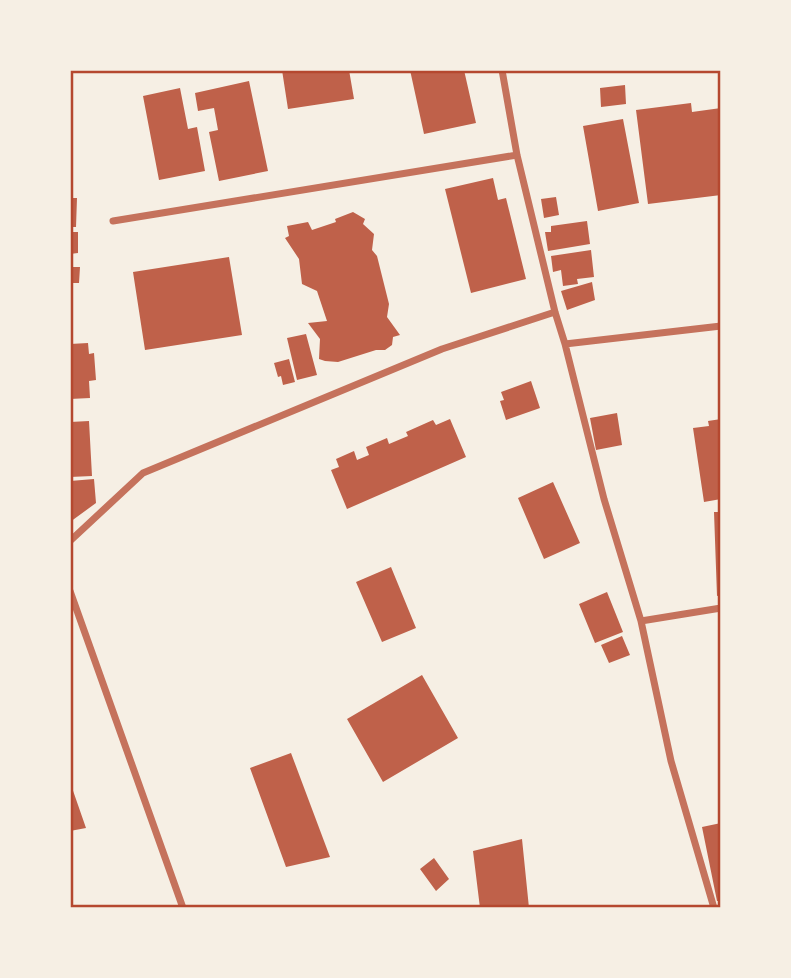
<svg xmlns="http://www.w3.org/2000/svg" width="791" height="978" viewBox="0 0 791 978" font-family="'Roboto Condensed',sans-serif">
<style>
.building{fill:#bf614a}
.lines{fill:none;stroke-linecap:round;stroke-linejoin:round}
.minor{stroke:#c5725c;stroke-width:7}
.neatline{fill:none;stroke:#b5482f;stroke-width:2.5}
</style>
<rect width="100%" height="100%" fill="#f6efe4"/>
<path class="building" d="M 282,70 L 349,70 L 354,99 L 288,109 Z
M 410,70 L 464,70 L 476,123 L 424,134 Z
M 249,81 L 268,171 L 219,181 L 209,132 L 218,130 L 214,108 L 198,111 L 195,93 Z
M 625,85 L 626,104 L 601,107 L 600,88 Z
M 180,88 L 188,129 L 197,127 L 205,171 L 159,180 L 143,96 Z
M 691,103 L 692,112 L 721,108 L 721,195 L 648,204 L 636,110 Z
M 623,119 L 639,203 L 598,211 L 583,126 Z
M 493,178 L 498,200 L 506,198 L 526,279 L 471,293 L 445,189 Z
M 556,197 L 559,215 L 544,218 L 541,199 Z
M 70,198 L 77,198 L 76,227 L 70,227 Z
M 353,212 L 365,219 L 363,224 L 374,234 L 372,250 L 377,256 L 389,304 L 387,317 L 400,335 L 393,337 L 392,345 L 385,350 L 376,350 L 338,362 L 325,361 L 319,359 L 320,339 L 308,323 L 327,321 L 317,291 L 302,284 L 299,259 L 285,238 L 289,236 L 287,226 L 308,222 L 312,230 L 336,222 L 335,219 Z
M 587,221 L 590,244 L 548,251 L 545,232 L 551,232 L 551,226 Z
M 70,232 L 78,232 L 78,253 L 70,254 Z
M 591,250 L 594,277 L 577,279 L 578,284 L 563,286 L 561,270 L 553,272 L 551,256 Z
M 229,257 L 242,335 L 145,350 L 133,272 Z
M 70,267 L 80,267 L 79,283 L 70,283 Z
M 592,282 L 595,300 L 567,310 L 561,291 Z
M 306,334 L 317,375 L 297,380 L 287,338 Z
M 88,343 L 89,354 L 94,353 L 96,380 L 89,381 L 90,398 L 70,399 L 70,344 Z
M 289,359 L 295,382 L 283,385 L 281,376 L 278,377 L 274,363 Z
M 531,381 L 540,408 L 506,420 L 500,401 L 504,400 L 501,392 Z
M 617,413 L 622,445 L 596,450 L 590,418 Z
M 450,419 L 466,457 L 347,509 L 331,470 L 339,467 L 336,459 L 354,451 L 357,460 L 369,455 L 366,447 L 387,438 L 389,444 L 408,436 L 406,432 L 433,420 L 436,425 Z
M 721,419 L 721,499 L 704,502 L 693,428 L 709,426 L 708,421 Z
M 89,421 L 92,476 L 70,477 L 70,422 Z
M 94,479 L 96,503 L 70,522 L 70,481 Z
M 553,482 L 580,543 L 544,559 L 518,498 Z
M 714,512 L 721,512 L 721,595 L 717,596 Z
M 391,567 L 416,628 L 382,642 L 356,582 Z
M 607,592 L 623,632 L 595,643 L 579,604 Z
M 622,636 L 630,655 L 609,663 L 601,645 Z
M 422,675 L 458,738 L 383,782 L 347,719 Z
M 291,753 L 330,857 L 286,867 L 250,768 Z
M 70,782 L 86,828 L 70,831 Z
M 721,823 L 721,901 L 717,901 L 702,827 Z
M 522,839 L 529,908 L 480,908 L 473,851 Z
M 434,858 L 449,879 L 436,891 L 420,869 Z"/>
<g class="lines">
<path class="minor" d="M 502,70 L 517,155 L 555,312 L 565,344 L 604,499 L 641,621 L 671,761 L 714,908
M 113,221 L 517,155
M 565,344 L 721,326
M 70,541 L 143,473 L 442,349 L 555,312
M 70,591 L 183,908
M 641,621 L 721,608"/>
</g>
<rect width="791" height="978" fill="none" stroke="#f6efe4" stroke-width="144"/>
<rect x="72" y="72" width="647" height="834" class="neatline"/>
</svg>
